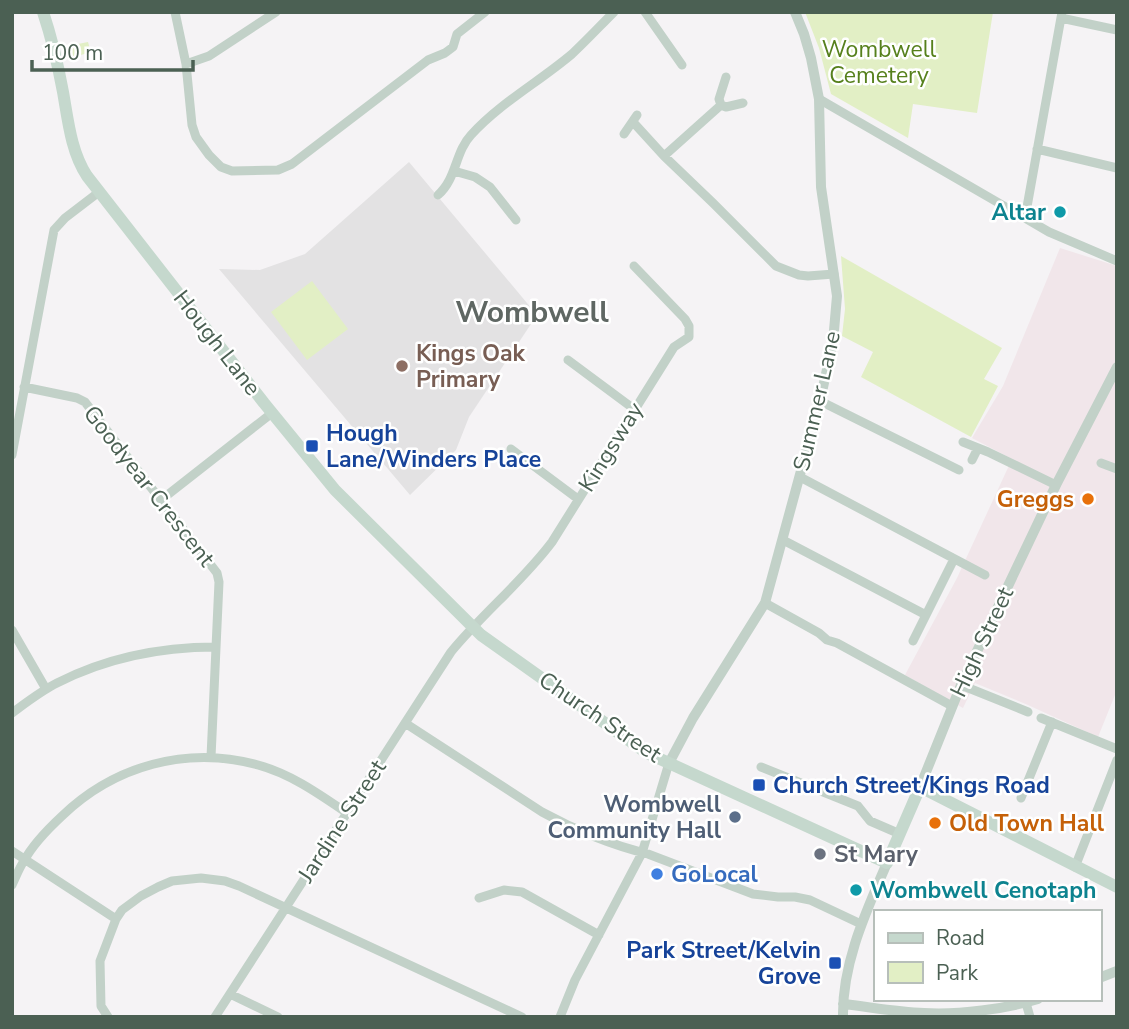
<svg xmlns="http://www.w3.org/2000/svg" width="1129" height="1029" viewBox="0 0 1129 1029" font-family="'Nunito Sans',sans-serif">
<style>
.commercial{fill:#f1e6ea}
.education{fill:#e3e2e3}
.green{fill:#e2efc5}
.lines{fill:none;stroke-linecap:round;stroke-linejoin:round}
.minor{stroke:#c2d1c8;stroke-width:9}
.tertiary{stroke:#c2d1c8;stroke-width:10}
.secondary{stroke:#c5d8cd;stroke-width:12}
.culture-dot{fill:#0f9aa8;stroke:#fff;stroke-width:2.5}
.education-dot{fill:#8d6e63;stroke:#fff;stroke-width:2.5}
.transit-dot{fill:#1a4fb4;stroke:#fff;stroke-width:2.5}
.food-dot{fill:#e8710a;stroke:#fff;stroke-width:2.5}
.service-dot{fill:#5c6f8a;stroke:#fff;stroke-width:2.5}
.worship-dot{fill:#6b7280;stroke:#fff;stroke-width:2.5}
.shop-dot{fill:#3f7fe0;stroke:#fff;stroke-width:2.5}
.labels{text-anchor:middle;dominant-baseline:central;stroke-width:5;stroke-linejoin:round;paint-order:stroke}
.park-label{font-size:23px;fill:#56801c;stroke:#fff}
.culture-label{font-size:23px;font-weight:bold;fill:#0d838f;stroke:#fff;text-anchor:end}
.street-label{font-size:23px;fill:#4b6053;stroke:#fff}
.education-label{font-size:23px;font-weight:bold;fill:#785e54;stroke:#fff;text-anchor:start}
.transit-label{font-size:23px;font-weight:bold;fill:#164399;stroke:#fff;text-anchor:start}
.food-label{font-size:23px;font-weight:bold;fill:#c56008;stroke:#fff;text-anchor:end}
.service-label{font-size:23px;font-weight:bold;fill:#4e5e75;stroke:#fff;text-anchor:end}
.worship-label{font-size:23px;font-weight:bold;fill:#5b616d;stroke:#fff;text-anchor:start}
.shop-label{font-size:23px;font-weight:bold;fill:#366cbe;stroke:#fff;text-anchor:start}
.district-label{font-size:30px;font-weight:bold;fill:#5f6763;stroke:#fff}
</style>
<rect width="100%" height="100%" fill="#f5f3f5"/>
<path class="commercial" d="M 1060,248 L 1117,266 L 1117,690 L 1098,737 L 1028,705 L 975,683 L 963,708 L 905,675 L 957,578 L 1012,459 L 972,438 L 1003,386 Z"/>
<path class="education" d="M 409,162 L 537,315 L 469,417 L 456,450 L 410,495 L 219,269 L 260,270 L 305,254 Z"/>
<path class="green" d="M 805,12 L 993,12 L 977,113 L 913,104 L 908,138 L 831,94 L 819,48 Z
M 88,42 L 90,49 L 87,50 L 88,53 L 66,59 L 63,47 Z
M 841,256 L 1002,348 L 984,379 L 998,386 L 971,437 L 861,377 L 873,352 L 842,336 L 845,309 Z
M 312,281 L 348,329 L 307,360 L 271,312 Z"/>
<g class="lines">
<path class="minor" d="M 175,12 L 186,64 L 192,125 L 196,137 L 209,155 L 221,167 L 232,171 L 278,170 L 292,164 L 428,60 L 445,53 L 453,47 L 457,34 L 485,12
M 645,12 L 682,65
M 1061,18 L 1117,30
M 186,64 L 209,56 L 276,12
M 819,99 L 1049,232 L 1117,261
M 721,105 L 719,99 L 726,77
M 633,122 L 664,156 L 713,203 L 776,266 L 799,275 L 808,276 L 834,274
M 624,134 L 637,115
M 1037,149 L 1117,168
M 664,156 L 721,105 L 726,107 L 743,103
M 454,171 L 475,177 L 490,187 L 516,220
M 438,195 C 457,178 455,152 471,135 C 500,103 539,82 572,54 C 586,41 600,26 614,12
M 1025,218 L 1062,12
M 568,360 L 634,409
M 24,387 L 77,398 L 85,402 L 217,573 L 219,582 L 211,757
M 820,401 L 959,470
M 963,442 L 988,452 L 1056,485
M 511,449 L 578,499
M 12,455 L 54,230 L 65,218 L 99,192
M 972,460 L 978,448
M 1101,463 L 1117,469
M 800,477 L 985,575
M 161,500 L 272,413
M 783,540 L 926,615
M 765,603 L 819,633 L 827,640 L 837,643 L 952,706
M 12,630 L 46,689
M 913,641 L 954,559
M 961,685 L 1028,712
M 12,713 C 27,702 41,691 57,683 C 106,658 161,647 216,647
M 1041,718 L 1117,749
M 405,723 L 542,812 C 575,830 612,845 648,854 L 753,894 L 778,897 L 795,897 L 810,900 L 861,924
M 761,767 L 858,806 L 870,821 L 900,834
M 1021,798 L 1052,722
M 12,851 L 116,919
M 1075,867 L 1117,760
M 12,885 C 16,877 19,868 24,861 C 33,844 48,829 62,816 C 114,766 187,745 258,765 C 291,774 319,794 347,813
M 479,898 L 504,890 L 522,892 L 599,935
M 230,994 L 278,1017
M 1026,1003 L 1030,1017
M 108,1017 L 101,1006 L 100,961 L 116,919 L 122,910 L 141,896 L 158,887 L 172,881 L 201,878 L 225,881 L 239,886 L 522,1017
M 215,1017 L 451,652 C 483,613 522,582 552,542 L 674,347 L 689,337 L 689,326 L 685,319 L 634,266
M 560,1017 L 575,980 L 642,853 L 669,763"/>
<path class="tertiary" d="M 669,763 L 693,718 L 765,603 L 820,401 L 833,342 L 837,296 L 821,187 L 819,99 L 811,58 L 804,34 L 795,12
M 920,787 L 961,685 L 1056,485 L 1117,367
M 1099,978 L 1117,971
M 843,1004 C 870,1007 897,1012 924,1013 C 959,1015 1005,1009 1038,999
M 843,1017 C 842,963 866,912 887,863"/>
<path class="secondary" d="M 43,12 C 52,39 58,65 63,92 C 68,120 71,152 87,176 L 264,403 L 335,490 L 481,635 L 647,753 L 887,863 L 920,787 L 1117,887"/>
</g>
<g class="culture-dot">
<circle cx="1060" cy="212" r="7"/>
<circle cx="856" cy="890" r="7"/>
</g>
<circle class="education-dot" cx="402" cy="366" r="7"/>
<g class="transit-dot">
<rect x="305" y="439" width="14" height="14" rx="3.5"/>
<rect x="752" y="778" width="14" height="14" rx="3.5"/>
<rect x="828" y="956" width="14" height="14" rx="3.5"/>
</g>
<g class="food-dot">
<circle cx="1088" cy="499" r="7"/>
<circle cx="935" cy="823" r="7"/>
</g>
<circle class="service-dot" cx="735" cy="817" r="7"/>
<circle class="worship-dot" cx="820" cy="854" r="7"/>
<circle class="shop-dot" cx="657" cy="874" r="7"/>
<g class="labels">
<g class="park-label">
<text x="879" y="49">Wombwell<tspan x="879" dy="26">Cemetery</tspan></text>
</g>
<g class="culture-label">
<text x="1046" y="212">Altar</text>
<text x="870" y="890" text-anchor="start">Wombwell Cenotaph</text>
</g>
<g class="street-label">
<text transform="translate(217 343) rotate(52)">Hough Lane</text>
<text transform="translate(817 401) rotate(-77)">Summer Lane</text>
<text transform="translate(611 447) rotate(-58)">Kingsway</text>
<text transform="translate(149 486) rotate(52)">Goodyear Crescent</text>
<text transform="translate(982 642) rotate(-65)">High Street</text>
<text transform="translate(600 717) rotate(34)">Church Street</text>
<text transform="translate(342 821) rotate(-57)">Jardine Street</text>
</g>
<g class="education-label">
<text x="416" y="353">Kings Oak<tspan x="416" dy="26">Primary</tspan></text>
</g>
<g class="transit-label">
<text x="326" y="433">Hough<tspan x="326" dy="26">Lane/Winders Place</tspan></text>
<text x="773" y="785">Church Street/Kings Road</text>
<text x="821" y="950" text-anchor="end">Park Street/Kelvin<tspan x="821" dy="26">Grove</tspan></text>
</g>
<g class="food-label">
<text x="1074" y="499">Greggs</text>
<text x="949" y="823" text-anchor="start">Old Town Hall</text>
</g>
<g class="service-label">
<text x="721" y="804">Wombwell<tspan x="721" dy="26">Community Hall</tspan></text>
</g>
<g class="worship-label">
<text x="834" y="854">St Mary</text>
</g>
<g class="shop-label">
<text x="671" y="874">GoLocal</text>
</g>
<g class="district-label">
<text x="532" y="312">Wombwell</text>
</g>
</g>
<rect width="1129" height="1029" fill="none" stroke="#4b6053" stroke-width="28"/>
<rect x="874" y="910" width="228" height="91" fill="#ffffff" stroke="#b7bfba" stroke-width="2"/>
<rect x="888" y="933" width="35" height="10" fill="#c5d8cd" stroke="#b7bfba" stroke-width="2"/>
<text x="936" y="945" font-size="21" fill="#4b6053">Road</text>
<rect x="888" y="962" width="35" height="21" fill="#e2efc5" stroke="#b7bfba" stroke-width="2"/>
<text x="936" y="980" font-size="21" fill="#4b6053">Park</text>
<path d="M32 60v10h161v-10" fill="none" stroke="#4b6053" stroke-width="3.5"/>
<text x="42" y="60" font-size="21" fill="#4b6053" stroke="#ffffff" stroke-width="5" paint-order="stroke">100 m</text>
</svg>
